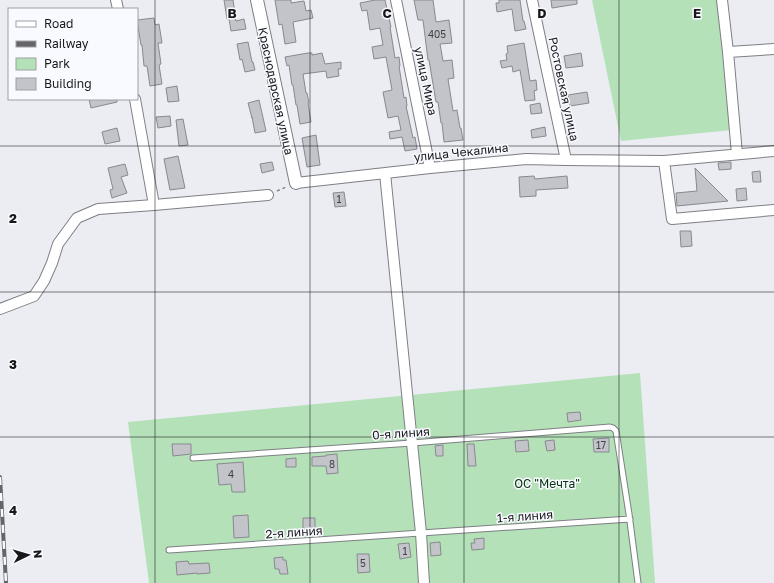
<svg xmlns="http://www.w3.org/2000/svg" width="774" height="583" viewBox="0 0 774 583" font-family="'Golos Text',sans-serif">
<style>
.green{fill:#b5e1b8}
.building{fill:#c3c4ca;stroke:#88898e}
.lines{fill:none;stroke-linecap:round;stroke-linejoin:round}
.service-casing{stroke:#7d7f84;stroke-width:7}
.minor-casing{stroke:#7d7f84;stroke-width:12}
.tertiary-casing{stroke:#7d7f84;stroke-width:14}
.path{stroke:#848589;stroke-width:1.5;stroke-dasharray:3 3;stroke-linecap:butt}
.service{stroke:#fff;stroke-width:5}
.minor{stroke:#fff;stroke-width:10}
.tertiary{stroke:#fff;stroke-width:12}
.rail-casing{stroke:#656569;stroke-width:4}
.rail{stroke:#f9faff;stroke-width:2.5;stroke-dasharray:8;stroke-linecap:butt}
.grid{fill:none;stroke:#18181a;stroke-width:1;stroke-opacity:0.55}
.labels{text-anchor:middle;dominant-baseline:central;stroke-width:3;stroke-linejoin:round;paint-order:stroke}
.number-label{font-size:10px;fill:#434346}
.street-label{font-size:12px;fill:#18181a;stroke:#f9faff}
.park-label{font-size:12px;fill:#063611;stroke:#f9faff}
.grid-label{font-size:13px;text-anchor:middle;font-weight:bold;fill:#18181a;stroke:#f9faff;stroke-width:3;stroke-linejoin:round;paint-order:stroke}
</style>
<rect width="100%" height="100%" fill="#ebedf3"/>
<path class="green" d="M 592,0 L 717,0 L 732,130 L 621,141 Z
M 640,373 L 655,583 L 149,583 L 128,422 Z"/>
<path class="building" d="M 224,0 L 233,0 L 236,21 L 244,19 L 246,29 L 231,31 L 229,19 L 227,19 Z
M 275,0 L 291,0 L 291,3 L 304,1 L 306,11 L 311,10 L 313,18 L 293,22 L 296,42 L 285,44 L 282,24 L 279,25 Z
M 375,0 L 385,0 L 391,27 L 390,27 L 395,58 L 399,57 L 400,66 L 399,66 L 404,98 L 406,97 L 407,106 L 406,106 L 413,138 L 415,137 L 417,149 L 405,151 L 402,137 L 390,139 L 389,132 L 401,130 L 398,116 L 388,118 L 383,92 L 392,90 L 386,57 L 374,59 L 372,47 L 383,45 L 380,28 L 370,30 L 367,10 L 362,11 L 360,3 Z
M 414,0 L 433,0 L 436,22 L 449,20 L 452,43 L 440,44 L 443,61 L 452,60 L 454,78 L 448,79 L 453,111 L 457,110 L 460,128 L 461,128 L 463,140 L 444,142 L 442,123 L 441,123 L 438,102 L 436,102 L 429,60 L 428,60 L 423,20 L 418,20 Z
M 499,0 L 520,0 L 523,21 L 524,21 L 526,29 L 515,31 L 512,9 L 497,12 L 496,3 L 499,3 Z
M 551,0 L 577,0 L 577,4 L 552,8 Z
M 154,18 L 155,25 L 159,24 L 162,43 L 158,43 L 161,64 L 159,65 L 162,84 L 150,86 L 147,66 L 144,66 L 142,45 L 141,45 L 137,20 Z
M 248,42 L 252,62 L 253,62 L 255,70 L 245,72 L 242,59 L 240,60 L 237,44 Z
M 524,43 L 530,81 L 536,80 L 537,90 L 534,91 L 535,100 L 525,101 L 520,70 L 513,72 L 512,66 L 502,68 L 500,61 L 507,60 L 506,54 L 508,53 L 507,46 Z
M 308,53 L 312,53 L 312,55 L 322,53 L 325,64 L 341,62 L 341,69 L 338,69 L 339,76 L 327,78 L 326,71 L 303,74 L 306,93 L 307,93 L 309,103 L 308,103 L 311,122 L 300,124 L 297,105 L 296,105 L 293,85 L 292,85 L 289,65 L 287,66 L 285,57 Z
M 581,53 L 583,66 L 566,68 L 564,56 Z
M 177,86 L 179,101 L 168,102 L 166,88 Z
M 587,92 L 589,103 L 570,106 L 568,95 Z
M 89,99 L 117,99 L 117,102 L 91,108 Z
M 259,100 L 266,131 L 255,133 L 252,117 L 252,118 L 248,103 Z
M 540,103 L 542,113 L 531,114 L 530,105 Z
M 170,116 L 171,126 L 158,128 L 156,117 Z
M 183,119 L 188,145 L 179,146 L 176,120 Z
M 545,127 L 546,136 L 532,138 L 531,130 Z
M 117,128 L 120,141 L 105,144 L 102,132 Z
M 316,135 L 320,165 L 307,167 L 302,138 Z
M 178,156 L 185,188 L 170,190 L 164,159 Z
M 272,162 L 274,170 L 262,173 L 260,164 Z
M 731,162 L 731,169 L 719,170 L 718,163 Z
M 125,164 L 128,175 L 121,177 L 127,193 L 112,198 L 110,190 L 113,189 L 108,168 Z
M 695,168 L 728,201 L 677,206 L 676,193 L 697,191 Z
M 760,171 L 761,182 L 753,182 L 752,172 Z
M 534,176 L 535,179 L 567,176 L 568,188 L 536,190 L 536,196 L 520,197 L 519,177 Z
M 746,188 L 747,200 L 737,201 L 736,189 Z
M 344,192 L 346,206 L 335,207 L 333,193 Z
M 680,231 L 691,231 L 692,246 L 681,247 Z
M 580,412 L 581,420 L 568,422 L 567,413 Z
M 609,438 L 609,452 L 594,452 L 593,439 Z
M 528,440 L 529,451 L 516,452 L 515,441 Z
M 554,440 L 555,450 L 547,451 L 545,441 Z
M 172,444 L 191,444 L 191,454 L 173,456 Z
M 467,444 L 474,444 L 476,466 L 468,466 Z
M 443,445 L 443,456 L 436,456 L 435,446 Z
M 337,454 L 338,473 L 327,474 L 326,466 L 312,466 L 312,457 L 326,456 L 326,455 Z
M 296,458 L 296,467 L 286,467 L 286,459 Z
M 243,462 L 245,492 L 232,492 L 231,484 L 219,485 L 217,464 Z
M 248,515 L 249,537 L 234,538 L 233,516 Z
M 303,518 L 315,518 L 315,531 L 303,532 Z
M 484,538 L 484,549 L 472,550 L 471,543 L 475,543 L 474,539 Z
M 440,542 L 441,555 L 431,556 L 430,543 Z
M 409,543 L 411,557 L 400,559 L 398,544 Z
M 357,554 L 369,554 L 370,572 L 358,573 Z
M 283,557 L 283,560 L 286,560 L 288,574 L 280,574 L 279,569 L 275,569 L 274,558 Z
M 188,561 L 189,564 L 209,563 L 210,573 L 197,574 L 197,573 L 177,575 L 176,562 Z"/>
<g class="lines">
<defs>
<path id="service" d="M 193,458 L 412,443 L 610,427 L 613,428 L 616,431 L 629,514 L 638,583
M 169,550 L 630,519"/>
<path id="minor" d="M 116,0 L 118,9
M 396,0 L 430,168
M 532,0 L 566,160
M 722,0 L 728,52 L 737,154
M 728,52 L 774,49
M 135,99 L 154,205
M 664,161 L 672,219 L 774,210
M 385,173 L 421,533 L 424,583
M 296,183 L 430,168 L 526,159 L 566,160 L 664,161 L 774,151
M 0,309 L 34,296 L 44,281 L 52,263 L 58,244 L 77,218 L 98,209 L 154,205 L 268,195"/>
<path id="tertiary" d="M 257,0 L 296,183"/>
</defs>
<use href="#service" class="service-casing"/>
<use href="#minor" class="minor-casing"/>
<use href="#tertiary" class="tertiary-casing"/>
<path class="path" d="M 277,191 L 286,187"/>
<use href="#service" class="service"/>
<use href="#minor" class="minor"/>
<use href="#tertiary" class="tertiary"/>
<defs>
<path id="rail" d="M 0,477 L 6,583"/>
</defs>
<use href="#rail" class="rail-casing"/>
<use href="#rail" class="rail"/>
</g>
<path class="grid" d="M 155,0 L 155,583M 310,0 L 310,583M 464,0 L 464,583M 619,0 L 619,583M 0,146 L 774,146M 0,292 L 774,292M 0,437 L 774,437"/>
<g class="labels">
<g class="number-label">
<text x="437" y="34">405</text>
<text x="339" y="199">1</text>
<text x="601" y="445">17</text>
<text x="332" y="464">8</text>
<text x="231" y="474">4</text>
<text x="405" y="551">1</text>
<text x="363" y="563">5</text>
</g>
<g class="street-label">
<text transform="translate(426 81) rotate(78)">улица Мира</text>
<text transform="translate(564 89) rotate(78)">Ростовская улица</text>
<text transform="translate(276 91) rotate(78)">Краснодарская улица</text>
<text transform="translate(461 152) rotate(-6)">улица Чекалина</text>
<text transform="translate(401 433) rotate(-4)">0-я линия</text>
<text transform="translate(525 516) rotate(-4)">1-я линия</text>
<text transform="translate(294 532) rotate(-4)">2-я линия</text>
</g>
<g class="park-label">
<text x="547" y="483">ОС "Мечта"</text>
</g>
</g>
<g class="grid-label">
<text x="232" y="18">B</text>
<text x="387" y="18">C</text>
<text x="542" y="18">D</text>
<text x="697" y="18">E</text>
<text x="13" y="223">2</text>
<text x="13" y="369">3</text>
<text x="13" y="515">4</text>
</g>
<rect x="8" y="8" width="130" height="92" fill="#f9faff" stroke="#9fa0a3"/>
<rect x="16" y="21" width="20" height="6" fill="#ffffff" stroke="#9fa0a3"/>
<text x="44" y="28" font-size="12" fill="#18181a">Road</text>
<rect x="16" y="41" width="20" height="6" fill="#656569" stroke="#9fa0a3"/>
<text x="44" y="48" font-size="12" fill="#18181a">Railway</text>
<rect x="16" y="58" width="20" height="12" fill="#b5e1b8" stroke="#9fa0a3"/>
<text x="44" y="68" font-size="12" fill="#18181a">Park</text>
<rect x="16" y="78" width="20" height="12" fill="#c3c4ca" stroke="#9fa0a3"/>
<text x="44" y="88" font-size="12" fill="#18181a">Building</text>
<g transform="translate(28 555) rotate(85)" stroke="#f9faff" stroke-width="3" paint-order="stroke">
<path d="M0-3L7 15L0 10L-7 15Z" fill="#18181a"/>
<text y="-6" font-size="11" font-weight="bold" text-anchor="middle" fill="#18181a">N</text>
</g>
</svg>
